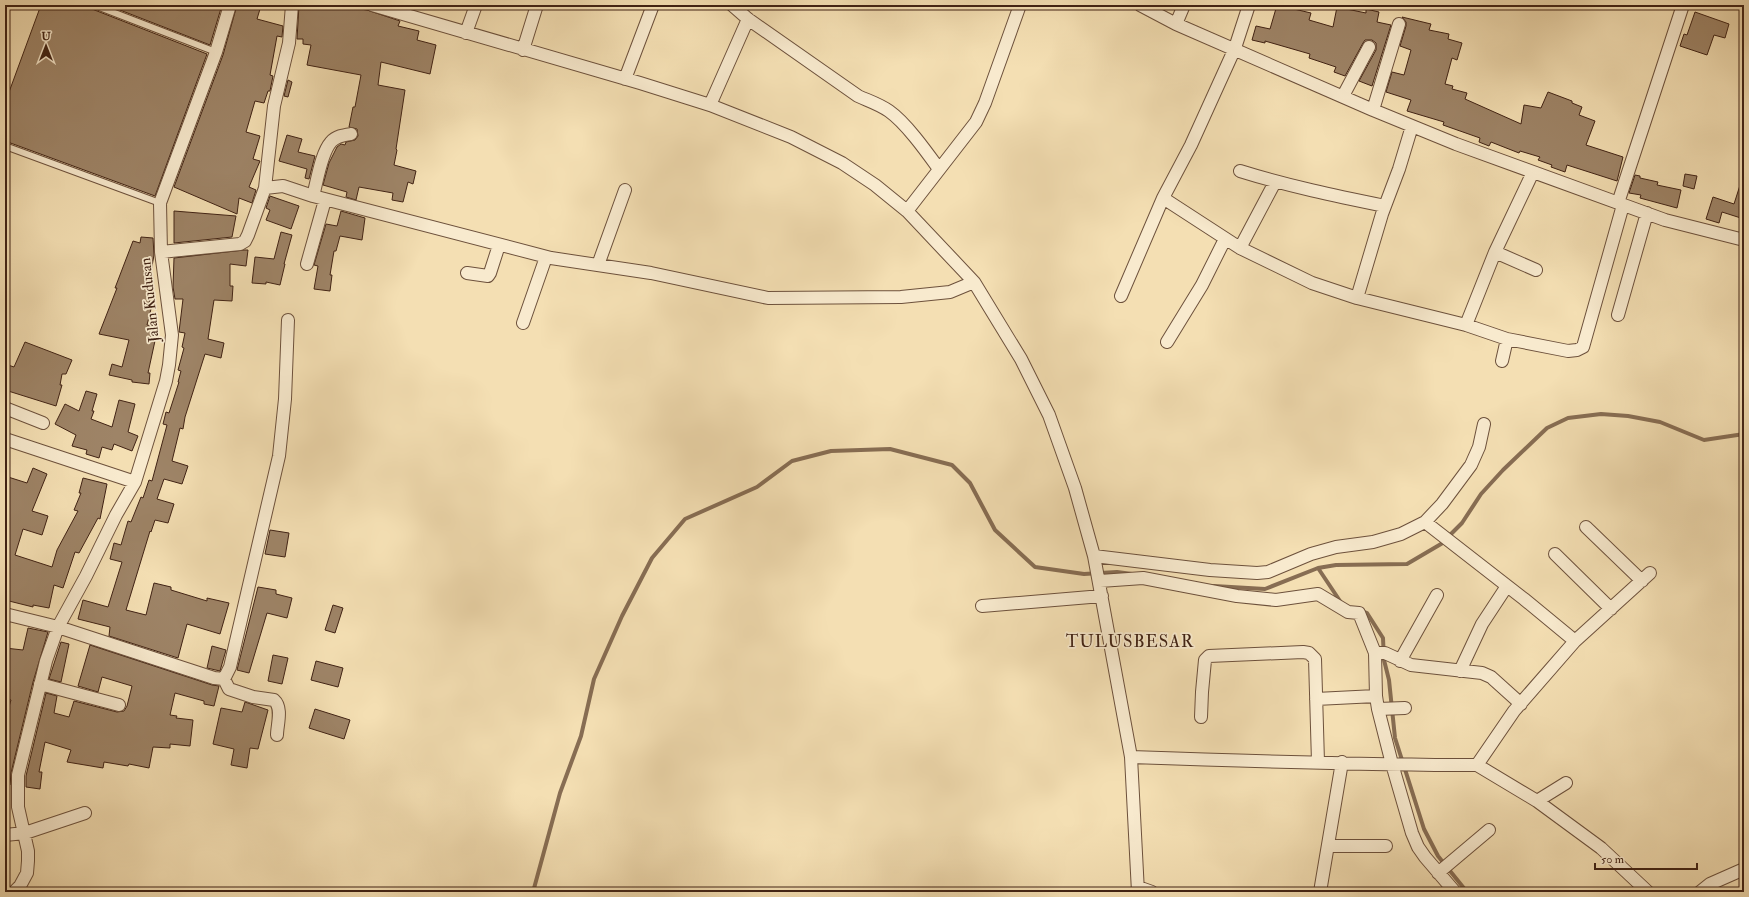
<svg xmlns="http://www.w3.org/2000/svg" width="1749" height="897" viewBox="0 0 1749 897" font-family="'IM FELL Double Pica',serif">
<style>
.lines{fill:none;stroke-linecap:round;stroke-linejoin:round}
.stream{stroke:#876d53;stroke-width:4}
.building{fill:#9e8467;stroke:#402214}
.service-casing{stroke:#6d513c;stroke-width:8}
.minor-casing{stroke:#6d513c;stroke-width:14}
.service{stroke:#f8eace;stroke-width:6}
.minor{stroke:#f8eace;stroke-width:12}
.labels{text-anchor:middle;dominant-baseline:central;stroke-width:3.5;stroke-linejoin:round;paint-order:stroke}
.street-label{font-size:15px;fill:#402214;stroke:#f8eace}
.quarter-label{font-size:17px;letter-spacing:1px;fill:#402214;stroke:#f8eace}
</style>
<rect width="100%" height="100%" fill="#f4dfb3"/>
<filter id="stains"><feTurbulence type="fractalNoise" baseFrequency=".005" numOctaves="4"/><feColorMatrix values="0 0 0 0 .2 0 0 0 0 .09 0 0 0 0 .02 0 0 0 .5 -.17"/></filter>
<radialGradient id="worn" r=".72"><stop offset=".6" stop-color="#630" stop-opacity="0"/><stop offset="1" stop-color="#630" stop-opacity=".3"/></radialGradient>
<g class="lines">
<path class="stream" d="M 1318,568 L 1342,604
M 1214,586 L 1265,589 L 1318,568 L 1336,565 L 1407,564 L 1441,544 L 1462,523 L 1481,494 L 1503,470 L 1547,428 L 1568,418 L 1601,414 L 1628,416 L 1660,422 L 1704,440 L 1744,434
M 1362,611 L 1367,613 L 1383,638 L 1384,660 L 1389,680 L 1395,738 L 1424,829 L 1438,856 L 1467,892
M 533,892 L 560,793 L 581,736 L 594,679 L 622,616 L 652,558 L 685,519 L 757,487 L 792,461 L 831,451 L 890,449 L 952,465 L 970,483 L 995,530 L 1035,567 L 1084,574 L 1117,572 L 1132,574"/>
</g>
<path class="building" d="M 41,5 L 90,5 L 92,9 L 207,54 L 155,196 L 5,141 L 5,103 Z
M 107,5 L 222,5 L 210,45 Z
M 237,5 L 260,9 L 257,19 L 283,26 L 282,37 L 277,36 L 270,75 L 273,76 L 270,91 L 268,91 L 264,103 L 255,101 L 246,132 L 260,136 L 253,159 L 260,161 L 249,187 L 256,190 L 252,203 L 239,198 L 237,214 L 174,187 L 223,55 Z
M 299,5 L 354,5 L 353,8 L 367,10 L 400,21 L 398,26 L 419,31 L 417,40 L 436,45 L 430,74 L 381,62 L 378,85 L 405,90 L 396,149 L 397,150 L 394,165 L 416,171 L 413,184 L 408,182 L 403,202 L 392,200 L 393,193 L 359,187 L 356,200 L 346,197 L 347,192 L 323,185 L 329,163 L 337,147 L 341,144 L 345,145 L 346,142 L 355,140 L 358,136 L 357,129 L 349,127 L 353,107 L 355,107 L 361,75 L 307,65 L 311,45 L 303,44 L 303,39 L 297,39 Z
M 1277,5 L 1311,13 L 1309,20 L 1333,27 L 1337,7 L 1366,13 L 1366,9 L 1379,12 L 1377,22 L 1391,25 L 1372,86 L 1359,81 L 1376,50 L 1376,43 L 1372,40 L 1365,40 L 1363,43 L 1345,76 L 1334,72 L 1336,67 L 1309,58 L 1310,54 L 1265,41 L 1265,43 L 1252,40 L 1256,26 L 1270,29 Z
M 1695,12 L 1729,24 L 1725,38 L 1714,35 L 1707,55 L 1680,46 L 1684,34 L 1687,35 Z
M 1402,17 L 1431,24 L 1429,30 L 1449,34 L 1448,39 L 1462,43 L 1457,60 L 1452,58 L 1445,84 L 1453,86 L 1452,89 L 1467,93 L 1465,99 L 1521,124 L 1524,105 L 1541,108 L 1548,92 L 1572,101 L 1572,103 L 1582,107 L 1579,115 L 1595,121 L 1586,145 L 1623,157 L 1617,181 L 1567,165 L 1565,172 L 1551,167 L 1552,165 L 1538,160 L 1540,157 L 1520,151 L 1519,153 L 1491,142 L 1489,146 L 1479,142 L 1480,138 L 1443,125 L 1444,122 L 1407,111 L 1411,100 L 1386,92 L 1392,72 L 1404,75 L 1411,50 L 1400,46 L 1406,26 L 1406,22 Z
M 288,80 L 292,82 L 288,97 L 284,96 Z
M 287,135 L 302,139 L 298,152 L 315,156 L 309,179 L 305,178 L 307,169 L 279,161 Z
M 1685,174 L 1697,176 L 1694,189 L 1683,186 Z
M 1635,175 L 1640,176 L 1640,178 L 1658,182 L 1657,185 L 1681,190 L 1677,208 L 1640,198 L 1641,195 L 1629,193 Z
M 1742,179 L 1744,179 L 1744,219 L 1722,212 L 1719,223 L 1706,219 L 1713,197 L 1734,204 Z
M 270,196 L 299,206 L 291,229 L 266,220 L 270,210 L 266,208 Z
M 174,211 L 236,216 L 232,237 L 174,243 Z
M 341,211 L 365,218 L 362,240 L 340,236 L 336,251 L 334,251 L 330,275 L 332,275 L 330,291 L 314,289 L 318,266 L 314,265 L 326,224 L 337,226 Z
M 281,232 L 292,235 L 284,264 L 285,264 L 280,285 L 266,282 L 266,284 L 252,283 L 255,257 L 274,259 Z
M 141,237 L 153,238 L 154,255 L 149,283 L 153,284 L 149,304 L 152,305 L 147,325 L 158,327 L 148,373 L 150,373 L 149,384 L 132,382 L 132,380 L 109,375 L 112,364 L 122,367 L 129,340 L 99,334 L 117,288 L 115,288 L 133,241 L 140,243 Z
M 244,250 L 248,250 L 246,266 L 230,264 L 230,286 L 233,286 L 232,301 L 214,300 L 208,339 L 224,343 L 221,358 L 205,354 L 185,417 L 183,429 L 180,428 L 172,461 L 188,466 L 182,484 L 164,479 L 157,499 L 174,504 L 168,523 L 155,520 L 151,532 L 150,531 L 126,610 L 146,615 L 154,583 L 171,587 L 171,590 L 207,601 L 207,598 L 229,603 L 220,634 L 187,624 L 178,658 L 109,636 L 110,627 L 78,619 L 83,600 L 108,607 L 122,562 L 110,559 L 114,543 L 121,545 L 128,521 L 131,522 L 141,497 L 143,498 L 149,480 L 152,481 L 167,425 L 163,424 L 166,412 L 169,413 L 179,382 L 178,382 L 181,371 L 178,370 L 184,348 L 182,347 L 185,333 L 179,332 L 183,299 L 175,299 L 173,287 L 174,258 Z
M 25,342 L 72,360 L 66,374 L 62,374 L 60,385 L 62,385 L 56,406 L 5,390 L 5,364 L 14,367 Z
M 86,391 L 97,394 L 92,411 L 94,411 L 91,419 L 112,427 L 119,400 L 135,404 L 128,432 L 138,436 L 132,451 L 114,444 L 112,450 L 102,447 L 99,458 L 86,454 L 87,450 L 72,446 L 76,435 L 55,424 L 65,404 L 79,411 Z
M 33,468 L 47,474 L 32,511 L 48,516 L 42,535 L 23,529 L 15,555 L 52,567 L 57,550 L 78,511 L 74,510 L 81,493 L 79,493 L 83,478 L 107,484 L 100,519 L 98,518 L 79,553 L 75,552 L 63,588 L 54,585 L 49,608 L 33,605 L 33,607 L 5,600 L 5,476 L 27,483 Z
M 270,530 L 289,533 L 285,557 L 265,554 Z
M 258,587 L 276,590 L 276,594 L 292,598 L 287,618 L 267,613 L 249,673 L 237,670 Z
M 333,605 L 343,608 L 335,633 L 325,630 Z
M 28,628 L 48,632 L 33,682 L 11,773 L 10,785 L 5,785 L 5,720 L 11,700 L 5,698 L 5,648 L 23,650 Z
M 61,642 L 69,644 L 61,682 L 49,679 Z
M 90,645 L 212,685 L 219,686 L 214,706 L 204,704 L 204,701 L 175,693 L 170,715 L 177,716 L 176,718 L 193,720 L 190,746 L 170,744 L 170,748 L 153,747 L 149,768 L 129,764 L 128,766 L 104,762 L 103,768 L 67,762 L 71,750 L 45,742 L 39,772 L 42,772 L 40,789 L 26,787 L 26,776 L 46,693 L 57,696 L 54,713 L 69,717 L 74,701 L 117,712 L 124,711 L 127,706 L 132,686 L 102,677 L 98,692 L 78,686 Z
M 212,646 L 226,650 L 220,671 L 207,668 Z
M 273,655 L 288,658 L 282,684 L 268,681 Z
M 316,661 L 343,668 L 338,687 L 311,680 Z
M 245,702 L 268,710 L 258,749 L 250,748 L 247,768 L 231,765 L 234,749 L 213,744 L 221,708 L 242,712 Z
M 315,709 L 350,720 L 344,739 L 309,728 Z"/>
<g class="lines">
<defs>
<path id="service" d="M 94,5 L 216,52
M 5,146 L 160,203"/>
<path id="minor" d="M 372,5 L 640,83 L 710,105 L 791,137 L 842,163 L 875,185 L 907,211 L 974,282 L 1021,359 L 1049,415 L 1075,488 L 1094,556 L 1131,757 L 1138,892
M 732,5 L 748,19 L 858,96 C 869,101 879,104 889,111 C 906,123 926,151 939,169
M 1140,5 L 1176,24 L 1373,110 L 1456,144 L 1665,220 L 1744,240
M 1176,24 L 1184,5
M 466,33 L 476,5
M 523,50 L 537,5
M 625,79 L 653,5
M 1343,96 L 1369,47
M 710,105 L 748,19
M 1373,110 L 1399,24
M 1240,171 C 1288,186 1336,196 1385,206
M 265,188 L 274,106 L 289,43 L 292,5
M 313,196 C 317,182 321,153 331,142 C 336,136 344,135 351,134
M 1163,198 L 1240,248 L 1312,283 L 1357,298 L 1466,325 L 1507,339 L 1568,351 L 1577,350 L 1583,347 L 1623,205
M 1618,203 L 1683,5
M 907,211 L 976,122 L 985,103 L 1020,5
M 1240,248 L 1275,182
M 161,252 L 240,244 L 245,241 L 248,235 L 265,188 L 283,186 L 313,196 L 551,258 L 651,273 L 768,298 L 901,297 L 950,292 L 974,282
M 1495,252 L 1536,270
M 307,264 L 325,200
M 598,265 L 625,190
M 467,273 L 488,276 L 490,273 L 499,245
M 1121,296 L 1163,198 L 1191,145 L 1235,48 L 1249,5
M 1357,298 L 1382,214 L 1399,169 L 1412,126
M 1618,315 L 1647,213
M 523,323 L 546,257
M 1466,325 L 1495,252 L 1533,172
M 1167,342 L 1202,285 L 1225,239
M 1502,361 L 1507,339
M 5,408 L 43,423
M 5,439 L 135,482
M 1425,522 L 1524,599 L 1575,641
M 1586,527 L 1642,581
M 1555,554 L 1611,609
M 1094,556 L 1210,570 L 1257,573 L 1268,572 L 1311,554 L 1336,547 L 1373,542 L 1401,534 L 1425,522 L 1442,504 L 1471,465 L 1479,447 L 1484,424
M 1100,581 L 1143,578 L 1237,596 L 1276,600 L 1318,594 L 1348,612 L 1359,613 L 1375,653 L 1376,696 L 1378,709 L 1392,764 L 1412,833 L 1418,847 L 1425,857 L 1455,892
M 982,606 L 1102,596
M 5,614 L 58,627 L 214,678 L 224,679 L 230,667 L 279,456 L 285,399 L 288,320
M 1375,653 L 1385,653 L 1411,665 L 1482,673 L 1491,677 L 1521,704
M 1400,661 L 1437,595
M 1460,671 L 1482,624 L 1507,586
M 224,679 L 229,689 L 253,697 L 274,700 C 283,708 277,725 277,735
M 40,684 L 119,705
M 1316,699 L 1376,696
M 1378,709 L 1405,708
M 1201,717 L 1202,692 L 1205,660 L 1209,656 L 1303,652 L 1309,653 L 1315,659 L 1318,762
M 1131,757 C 1246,761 1361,765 1477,765 L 1514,711 L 1575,641 L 1650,573
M 1477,765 L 1537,801 L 1601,848 L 1648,892
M 1537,801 L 1566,783
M 5,835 L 25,833 L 85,813
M 1328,846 L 1386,846
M 1438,873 L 1489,830
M 1138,887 L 1152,892
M 14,892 L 20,886 L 27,873 L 28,861 L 28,851 L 18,807 L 18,775 L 46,661 L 58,627 L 86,576 L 116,515 L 135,482 L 166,381 L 169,365 L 172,335 L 161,252 L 160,203 L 216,52 L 230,5
M 1320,892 L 1342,762
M 1700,892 L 1710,884 L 1744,869"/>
</defs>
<use href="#service" class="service-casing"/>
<use href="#minor" class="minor-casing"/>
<use href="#service" class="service"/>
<use href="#minor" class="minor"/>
</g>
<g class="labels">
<g class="street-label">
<text transform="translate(150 300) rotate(-96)">Jalan Kudusan</text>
</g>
<g class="quarter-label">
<text x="1130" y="641">TULUSBESAR</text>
</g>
</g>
<rect width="1749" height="897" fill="none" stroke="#f4dfb3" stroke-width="20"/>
<rect x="6" y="6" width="1737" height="885" fill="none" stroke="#402214" stroke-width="2"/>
<rect x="10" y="10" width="1729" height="877" fill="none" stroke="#402214"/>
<g transform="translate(46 46)" stroke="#f8eace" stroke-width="3" paint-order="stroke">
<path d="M0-3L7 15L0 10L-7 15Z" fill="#402214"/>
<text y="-6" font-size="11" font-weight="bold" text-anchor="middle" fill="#402214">U</text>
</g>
<path d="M1595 863v6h102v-6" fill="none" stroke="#402214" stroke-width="2"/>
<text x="1601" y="863" font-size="12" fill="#402214" stroke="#f8eace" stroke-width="3" paint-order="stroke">50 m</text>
<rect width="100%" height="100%" filter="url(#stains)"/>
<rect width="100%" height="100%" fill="url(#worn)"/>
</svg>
